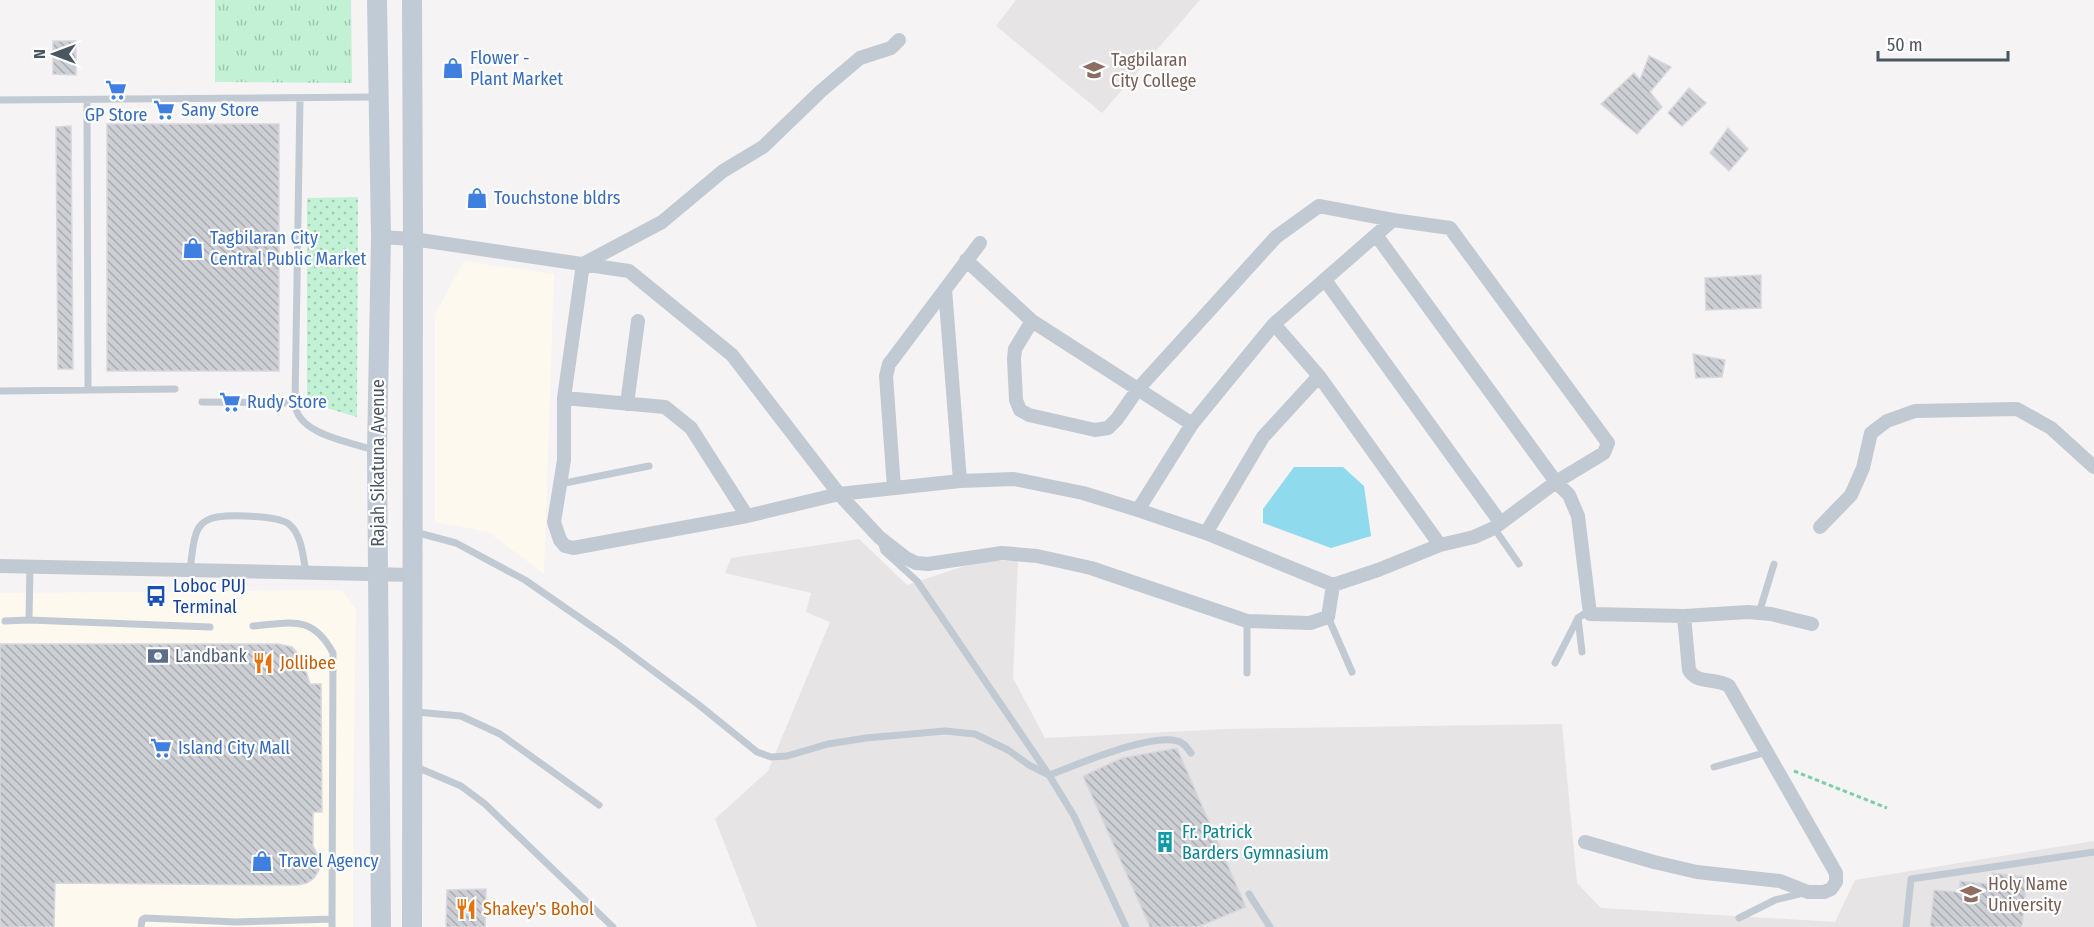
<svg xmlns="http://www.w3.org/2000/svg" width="2094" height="927" viewBox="0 0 2094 927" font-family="'Fira Sans Condensed',sans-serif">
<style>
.commercial{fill:#fdf9ef}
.education{fill:#e6e4e5}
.grass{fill:url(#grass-dots)}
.park{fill:url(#park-tufts)}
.water{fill:#90daee}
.building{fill:url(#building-back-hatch);stroke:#d7d9de;stroke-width:1.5}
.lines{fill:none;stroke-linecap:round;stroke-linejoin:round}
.path{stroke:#7ad0a6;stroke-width:3;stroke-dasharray:4.5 3;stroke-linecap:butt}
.service{stroke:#c1cad2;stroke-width:7}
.minor{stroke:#c1cad2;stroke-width:14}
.secondary{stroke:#c1cbd6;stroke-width:20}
.labels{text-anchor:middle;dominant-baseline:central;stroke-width:4.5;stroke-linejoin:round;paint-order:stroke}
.shop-label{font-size:18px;fill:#366cbe;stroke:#fff;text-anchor:start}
.education-label{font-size:18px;fill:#785e54;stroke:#fff;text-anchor:start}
.street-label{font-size:18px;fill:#4a5661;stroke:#fff}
.transit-label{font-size:18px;fill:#164399;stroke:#fff;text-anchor:start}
.service-label{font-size:18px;fill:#4e5e75;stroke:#fff;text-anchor:start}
.food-label{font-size:18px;fill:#c56008;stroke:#fff;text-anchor:start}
.culture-label{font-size:18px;fill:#0d838f;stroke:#fff;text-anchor:start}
</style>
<defs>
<pattern id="grass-dots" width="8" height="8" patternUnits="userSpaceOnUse" patternTransform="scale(1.5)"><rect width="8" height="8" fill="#c3f1d5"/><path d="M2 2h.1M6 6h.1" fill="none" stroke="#a0c6b0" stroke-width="1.8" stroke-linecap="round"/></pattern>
<pattern id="park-tufts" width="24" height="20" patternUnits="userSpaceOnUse" patternTransform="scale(1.5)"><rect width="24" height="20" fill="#c3f1d5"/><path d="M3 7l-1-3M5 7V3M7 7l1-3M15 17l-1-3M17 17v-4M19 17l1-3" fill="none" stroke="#a0c6b0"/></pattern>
<pattern id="building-back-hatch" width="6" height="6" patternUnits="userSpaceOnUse" patternTransform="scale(1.5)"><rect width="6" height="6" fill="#cdcfd5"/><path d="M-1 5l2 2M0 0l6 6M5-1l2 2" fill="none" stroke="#a8abb0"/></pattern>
</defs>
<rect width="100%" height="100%" fill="#f5f3f3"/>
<path class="commercial" d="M 464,261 L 554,274 L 544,574 L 488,532 L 435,522 L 435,314 Z
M 342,590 L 356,610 L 353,813 L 353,927 L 0,927 L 0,593 Z"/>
<path class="education" d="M 1016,0 L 1200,0 L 1102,113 L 996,26 Z
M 859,539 L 907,585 L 980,561 L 1018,561 L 1013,678 L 1045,738 L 1227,729 L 1562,724 L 1577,883 L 1601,908 L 1835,922 L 1855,880 L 2094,841 L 2094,927 L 757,927 L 715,819 L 768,771 L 830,622 L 806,612 L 811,593 L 725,573 L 731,558 Z"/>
<path class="grass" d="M 358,197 L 357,417 L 307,402 L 307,198 Z"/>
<path class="park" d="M 215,0 L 351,0 L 352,83 L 215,82 Z"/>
<path class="water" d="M 1294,467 L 1343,467 L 1364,486 L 1371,536 L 1331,548 L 1263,523 L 1263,509 Z"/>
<path class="building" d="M 53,41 L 76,41 L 76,75 L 53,74 Z
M 1649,56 L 1671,67 L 1650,92 L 1662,107 L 1637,134 L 1601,104 L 1634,73 L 1640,80 Z
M 1689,88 L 1706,103 L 1682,126 L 1668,113 Z
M 107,124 L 279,124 L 279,371 L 107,371 Z
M 71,126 L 73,369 L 58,369 L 56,127 Z
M 1728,128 L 1748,149 L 1729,171 L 1710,153 Z
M 1761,275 L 1761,308 L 1706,310 L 1705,278 Z
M 1693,354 L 1725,360 L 1722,377 L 1696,378 Z
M 0,644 L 278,644 L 292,647 L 302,658 L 310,684 L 321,684 L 322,812 L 313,812 L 313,846 L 319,857 L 319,870 L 314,878 L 307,883 L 297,885 L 55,883 L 54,927 L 0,927 Z
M 1177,748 L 1246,907 L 1198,927 L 1150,927 L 1083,776 L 1122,758 Z
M 1992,873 L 2027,877 L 2022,927 L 1930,927 L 1934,890 L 1959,892 L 1960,881 L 1991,884 Z
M 486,889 L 485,927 L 446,927 L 447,890 Z"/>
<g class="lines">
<path class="path" d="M 1794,771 L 1887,808"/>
<path class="service" d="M 0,100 L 377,97
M 87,100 L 88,390
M 0,391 L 175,389
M 202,402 L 295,403 C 296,434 350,442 374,450
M 295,403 L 300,98
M 560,484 L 649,466
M 1494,528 L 1519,564
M 415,532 L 456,543 L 525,580 L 616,643 L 699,705 L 757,752 L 771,757 L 787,756 L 828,744 L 866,738 L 945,731 L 975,734 L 1008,750 L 1029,765 L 1049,775 L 1074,816 L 1126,927
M 881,542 L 884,551 L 917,581 L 1049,775 C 1077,765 1150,733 1177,741 C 1184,742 1187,748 1191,753
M 190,570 C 192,558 192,540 198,529 C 202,522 210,518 217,517 C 231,515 280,515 290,525 C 302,536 303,557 306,572
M 1759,613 L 1774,564
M 1328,617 L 1352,672
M 1578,618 L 1582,652
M 29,620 L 30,566
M 5,621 L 29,620 L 210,627
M 1247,621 L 1247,673
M 253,626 C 291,623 312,614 333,653 L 332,919
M 1555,663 L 1578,618 L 1584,614 L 1590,614
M 416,712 L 461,716 L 500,734 L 599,805
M 414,766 L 461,786 L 485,804 L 613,927
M 1714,767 L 1767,752
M 1249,894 L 1270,927
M 1739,918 L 1775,900 L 1803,893
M 141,927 L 142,920 L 145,918 L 236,922 L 332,919 L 332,927
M 1906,927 L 1911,879 L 2094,852"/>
<path class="minor" d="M 899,40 L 891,48 L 860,58 L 821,91 L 763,147 L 723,171 L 662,222 L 583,264 L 564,398 L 564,460 L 554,522 L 560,540 L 565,546 L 573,548 L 747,516 L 839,494 L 960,481 L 1014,479 L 1083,493 L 1138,510 L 1192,424 L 1274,324 L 1393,220 L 1450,228 L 1608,443 L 1604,453 L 1556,482 L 1494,528 L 1474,537 L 1440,545 L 1378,570 L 1333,585 L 1206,533 L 1138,510
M 1376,235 L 1556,482 L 1569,495 L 1578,516 L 1590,614 L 1684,616 L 1689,670 C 1697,685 1716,677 1729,686 L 1836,873 L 1836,882 L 1831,889 L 1824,892 L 1808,892 L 1780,881 L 1697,872 L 1654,862 L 1585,842
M 381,237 L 413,239 L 629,271 L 732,355 L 839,494 L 879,537 L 906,558 L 916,563 L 928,564 L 1002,553 L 1037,556 L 1091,568 L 1247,621 L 1310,623 L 1328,617 L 1333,585
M 966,260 L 1032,321 L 1192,424
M 1325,280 L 1500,522
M 945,289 L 960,481
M 1032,321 L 1015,349 L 1014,359 L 1016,400 L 1020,410 L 1029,415 L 1095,430 L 1108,428 L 1117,419 L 1138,389 L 1276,237 L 1319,206 L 1393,220
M 1274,324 L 1319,376 L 1440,545
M 564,398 L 665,407 L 691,428 L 747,516
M 627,404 L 638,321
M 894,488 L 886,376 L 889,364 L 980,243
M 1820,527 L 1851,495 L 1863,468 L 1871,433 L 1887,421 L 1915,411 L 2017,409 L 2051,428 L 2094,467
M 1206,533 L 1263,437 L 1319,376
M 0,566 L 413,575
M 1684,616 L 1748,612 L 1771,614 L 1812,624"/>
<path class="secondary" d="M 377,0 L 381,237 L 377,451 L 381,927
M 412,0 L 413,239 L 412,927"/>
</g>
<defs>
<symbol id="shop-bare" viewBox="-9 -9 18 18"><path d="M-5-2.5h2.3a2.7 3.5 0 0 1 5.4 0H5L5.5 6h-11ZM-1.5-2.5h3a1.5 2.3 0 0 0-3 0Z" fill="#3f7fe0" stroke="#fff" stroke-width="2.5" paint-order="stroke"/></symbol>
<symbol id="school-bare" viewBox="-9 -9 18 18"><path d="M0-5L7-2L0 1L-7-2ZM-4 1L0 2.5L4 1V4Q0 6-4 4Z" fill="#8d6e63" stroke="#fff" stroke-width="2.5" paint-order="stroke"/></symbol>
<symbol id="supermarket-bare" viewBox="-9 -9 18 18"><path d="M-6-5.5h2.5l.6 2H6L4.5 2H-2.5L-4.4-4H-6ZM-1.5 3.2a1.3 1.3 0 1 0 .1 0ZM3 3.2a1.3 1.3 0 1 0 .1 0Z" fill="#3f7fe0" stroke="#fff" stroke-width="2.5" paint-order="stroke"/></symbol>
<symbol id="bus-bare" viewBox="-9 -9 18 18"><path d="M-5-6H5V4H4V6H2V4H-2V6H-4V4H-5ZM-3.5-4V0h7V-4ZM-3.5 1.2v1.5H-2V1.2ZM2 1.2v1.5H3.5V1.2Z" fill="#1a4fb4" stroke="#fff" stroke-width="2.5" paint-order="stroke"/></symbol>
<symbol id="bank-bare" viewBox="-9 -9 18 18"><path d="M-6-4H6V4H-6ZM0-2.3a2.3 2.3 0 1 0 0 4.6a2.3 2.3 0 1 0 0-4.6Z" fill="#5c6f8a" stroke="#fff" stroke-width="2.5" paint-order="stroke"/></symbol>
<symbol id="restaurant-bare" viewBox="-9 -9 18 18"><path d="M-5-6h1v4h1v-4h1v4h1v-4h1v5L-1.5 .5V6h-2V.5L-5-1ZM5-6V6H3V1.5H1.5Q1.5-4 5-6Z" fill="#e8710a" stroke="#fff" stroke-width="2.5" paint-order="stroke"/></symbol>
<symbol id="building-bare" viewBox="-9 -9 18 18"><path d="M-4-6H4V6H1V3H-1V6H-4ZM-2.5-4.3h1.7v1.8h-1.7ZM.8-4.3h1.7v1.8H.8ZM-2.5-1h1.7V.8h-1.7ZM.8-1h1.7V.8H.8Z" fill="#0f9aa8" stroke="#fff" stroke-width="2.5" paint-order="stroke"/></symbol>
<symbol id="university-bare" viewBox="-9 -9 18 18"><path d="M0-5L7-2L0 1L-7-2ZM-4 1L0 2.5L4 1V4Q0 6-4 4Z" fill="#8d6e63" stroke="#fff" stroke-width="2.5" paint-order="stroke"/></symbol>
</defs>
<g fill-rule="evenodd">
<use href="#shop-bare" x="438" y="53" width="30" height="30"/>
<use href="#school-bare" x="1079" y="55" width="30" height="30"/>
<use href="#supermarket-bare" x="101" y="75" width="30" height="30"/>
<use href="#supermarket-bare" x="149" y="95" width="30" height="30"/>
<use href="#shop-bare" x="462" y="183" width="30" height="30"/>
<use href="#shop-bare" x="178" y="233" width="30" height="30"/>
<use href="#supermarket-bare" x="215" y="387" width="30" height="30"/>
<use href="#bus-bare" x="141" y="581" width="30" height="30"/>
<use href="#bank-bare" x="143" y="641" width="30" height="30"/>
<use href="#restaurant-bare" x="248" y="648" width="30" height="30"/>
<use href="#supermarket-bare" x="146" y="733" width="30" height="30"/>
<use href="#building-bare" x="1150" y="827" width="30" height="30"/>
<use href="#shop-bare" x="247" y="846" width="30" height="30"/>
<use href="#university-bare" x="1956" y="879" width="30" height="30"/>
<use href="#restaurant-bare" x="451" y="894" width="30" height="30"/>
</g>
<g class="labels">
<g class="shop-label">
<text x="470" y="58">Flower -<tspan x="470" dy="21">Plant Market</tspan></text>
<text x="181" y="110">Sany Store</text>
<text x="116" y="115" text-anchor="middle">GP Store</text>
<text x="494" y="198">Touchstone bldrs</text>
<text x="210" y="238">Tagbilaran City<tspan x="210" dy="21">Central Public Market</tspan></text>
<text x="247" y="402">Rudy Store</text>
<text x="178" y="748">Island City Mall</text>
<text x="279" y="861">Travel Agency</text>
</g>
<g class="education-label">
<text x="1111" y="60">Tagbilaran<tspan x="1111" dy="21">City College</tspan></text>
<text x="1988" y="884">Holy Name<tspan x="1988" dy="21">University</tspan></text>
</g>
<g class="street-label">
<text transform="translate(378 463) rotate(-90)">Rajah Sikatuna Avenue</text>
</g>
<g class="transit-label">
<text x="173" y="586">Loboc PUJ<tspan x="173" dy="21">Terminal</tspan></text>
</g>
<g class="service-label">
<text x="175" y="656">Landbank</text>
</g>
<g class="food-label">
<text x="280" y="663">Jollibee</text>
<text x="483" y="909">Shakey's Bohol</text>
</g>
<g class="culture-label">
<text x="1182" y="832">Fr. Patrick<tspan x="1182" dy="21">Barders Gymnasium</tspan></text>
</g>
</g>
<g transform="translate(54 54) rotate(270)" stroke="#ffffff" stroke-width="4.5" paint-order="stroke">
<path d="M0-4.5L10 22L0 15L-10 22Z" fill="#4a5661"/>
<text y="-9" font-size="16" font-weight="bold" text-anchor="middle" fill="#4a5661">N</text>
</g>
<path d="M1878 51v9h130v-9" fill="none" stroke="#4a5661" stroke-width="3"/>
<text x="1887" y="51" font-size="18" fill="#4a5661" stroke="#ffffff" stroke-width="4.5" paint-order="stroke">50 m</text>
</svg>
